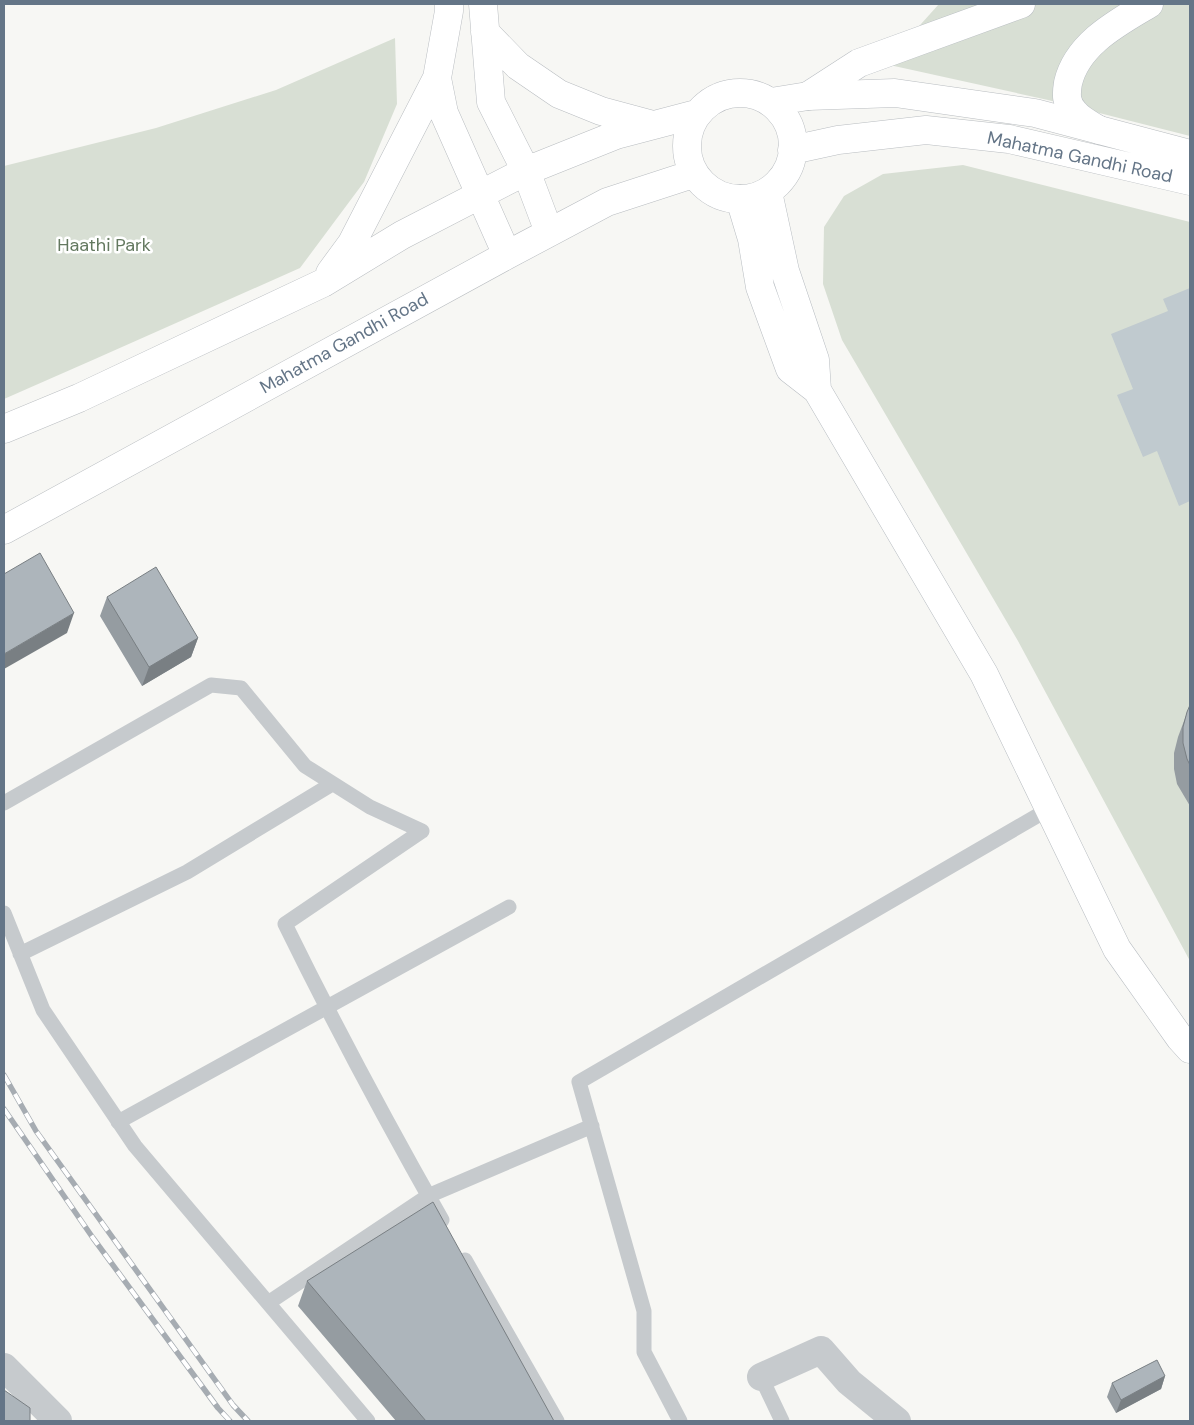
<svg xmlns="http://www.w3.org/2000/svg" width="1194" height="1425" viewBox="0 0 1194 1425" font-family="'DM Sans',sans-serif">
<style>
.green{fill:#d8dfd4}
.water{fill:#c0cacf}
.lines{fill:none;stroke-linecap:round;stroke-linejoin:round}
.secondary-casing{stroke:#b8bdc2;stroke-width:29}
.primary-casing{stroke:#b9bdc1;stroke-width:29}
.lane{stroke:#c6cacd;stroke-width:15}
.street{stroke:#c6cacd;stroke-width:28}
.secondary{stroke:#fff;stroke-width:28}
.primary{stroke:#fff;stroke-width:28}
.rail-casing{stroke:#a6acb2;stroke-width:5.5}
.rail{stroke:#fff;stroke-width:4;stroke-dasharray:11;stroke-linecap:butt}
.wall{fill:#959ca1}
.shaded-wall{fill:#797f83}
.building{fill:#adb5bb;stroke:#797f83}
.labels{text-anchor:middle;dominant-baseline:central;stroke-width:5;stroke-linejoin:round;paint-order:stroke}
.street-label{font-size:18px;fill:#647587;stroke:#fff}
.park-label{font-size:18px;fill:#63785f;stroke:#fff}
</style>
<rect width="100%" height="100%" fill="#f7f7f4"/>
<path class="green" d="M 939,4 L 1190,4 L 1190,136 L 1048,100 L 885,64 Z
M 395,38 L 397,104 L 364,182 L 300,268 L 95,359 L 4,399 L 4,166 L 156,128 L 276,90 Z
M 963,165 L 1190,222 L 1190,961 L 1018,641 L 842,340 L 823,284 L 824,227 L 844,196 L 883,174 Z"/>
<path class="water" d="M 1190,288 L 1190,501 L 1179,506 L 1157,451 L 1143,457 L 1117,395 L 1133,389 L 1111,334 L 1168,311 L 1163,299 Z"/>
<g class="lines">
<defs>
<path id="secondary" d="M 808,96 L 859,63 L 1021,4
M 1099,130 C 1091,125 1080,120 1074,112 C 1066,103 1066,95 1068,83 C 1077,44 1117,23 1149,4
M 768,192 L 785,271 L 815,360 L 817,390
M 740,199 L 752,239 L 760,287 L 790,369 L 817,390 L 984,674 L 1117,949 L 1180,1038 L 1190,1049"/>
<path id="primary" d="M 449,4 L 449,11 L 437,78 L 444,113 L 507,255
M 483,4 L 491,102 L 526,171 L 549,232
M 485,32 L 518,66 L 559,94 L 601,111 L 653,125
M687 146a53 53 0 1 1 106 0a53 53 0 1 1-106 0Z
M 771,102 L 808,96 L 895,93 L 1035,113 L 1190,154
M 792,150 L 838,140 L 926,130 L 1009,139 L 1190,181
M 330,273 L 352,243 L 437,78
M 4,429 L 79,398 L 323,283 L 402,235 L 526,171 L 616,135 L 696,114
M 4,530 L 507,255 L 607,202 L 693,174"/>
</defs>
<use href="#secondary" class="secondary-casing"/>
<use href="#primary" class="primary-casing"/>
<path class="lane" d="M 4,803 L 211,685 L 241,688 L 305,766 L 370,807 L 422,831
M 422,831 L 285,924 C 334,1024 387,1123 442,1220
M 4,913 L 43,1010 L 135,1146 L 368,1421
M 20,954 L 187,872 L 332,784
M 118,1122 L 509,907
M 465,1260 L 557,1421
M 268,1303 L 428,1196 L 592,1126
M 761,1377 L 782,1421
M 680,1421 L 644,1352 L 644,1311 L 579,1082 L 1049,809"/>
<path class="street" d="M 4,1367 L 58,1421
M 761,1377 L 821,1350 L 849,1382 L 897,1421"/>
<use href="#secondary" class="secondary"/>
<use href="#primary" class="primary"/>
<defs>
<path id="rail" d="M 4,1075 L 36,1131 L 233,1405 L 248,1421
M 4,1109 L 93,1238 L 218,1408 L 230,1421"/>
</defs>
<use href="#rail" class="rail-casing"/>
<use href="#rail" class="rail"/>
</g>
<path class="wall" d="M 107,597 L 198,638 L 191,657 L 142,686 L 100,616 Z
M 1190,705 L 1190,806 L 1177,784 L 1174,769 L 1174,753 L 1178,737 Z
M 307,1281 L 554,1421 L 396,1421 L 298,1306 Z
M 1165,1376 L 1161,1389 L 1116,1413 L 1107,1397 L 1112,1383 Z"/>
<path class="shaded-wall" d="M 74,613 L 67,633 L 4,669 L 4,654 Z
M 198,638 L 191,657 L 142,686 L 149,667 Z
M 1165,1376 L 1161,1389 L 1116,1413 L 1121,1400 Z"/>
<path class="building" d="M 40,553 L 74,613 L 4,654 L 4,574 Z
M 156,567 L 198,638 L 149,667 L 107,597 Z
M 1190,705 L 1190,765 L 1187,759 L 1183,743 L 1183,727 L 1187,712 Z
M 433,1202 L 554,1421 L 426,1421 L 307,1281 Z
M 1157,1360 L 1165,1376 L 1121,1400 L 1112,1383 Z
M 4,1390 L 30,1408 L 30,1421 L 4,1421 Z"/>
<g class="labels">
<g class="street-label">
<text transform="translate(1080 157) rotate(12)">Mahatma Gandhi Road</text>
<text transform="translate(344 343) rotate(-29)">Mahatma Gandhi Road</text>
</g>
<g class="park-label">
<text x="104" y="245">Haathi Park</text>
</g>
</g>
<rect width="1194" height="1425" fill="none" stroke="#647587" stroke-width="10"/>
</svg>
